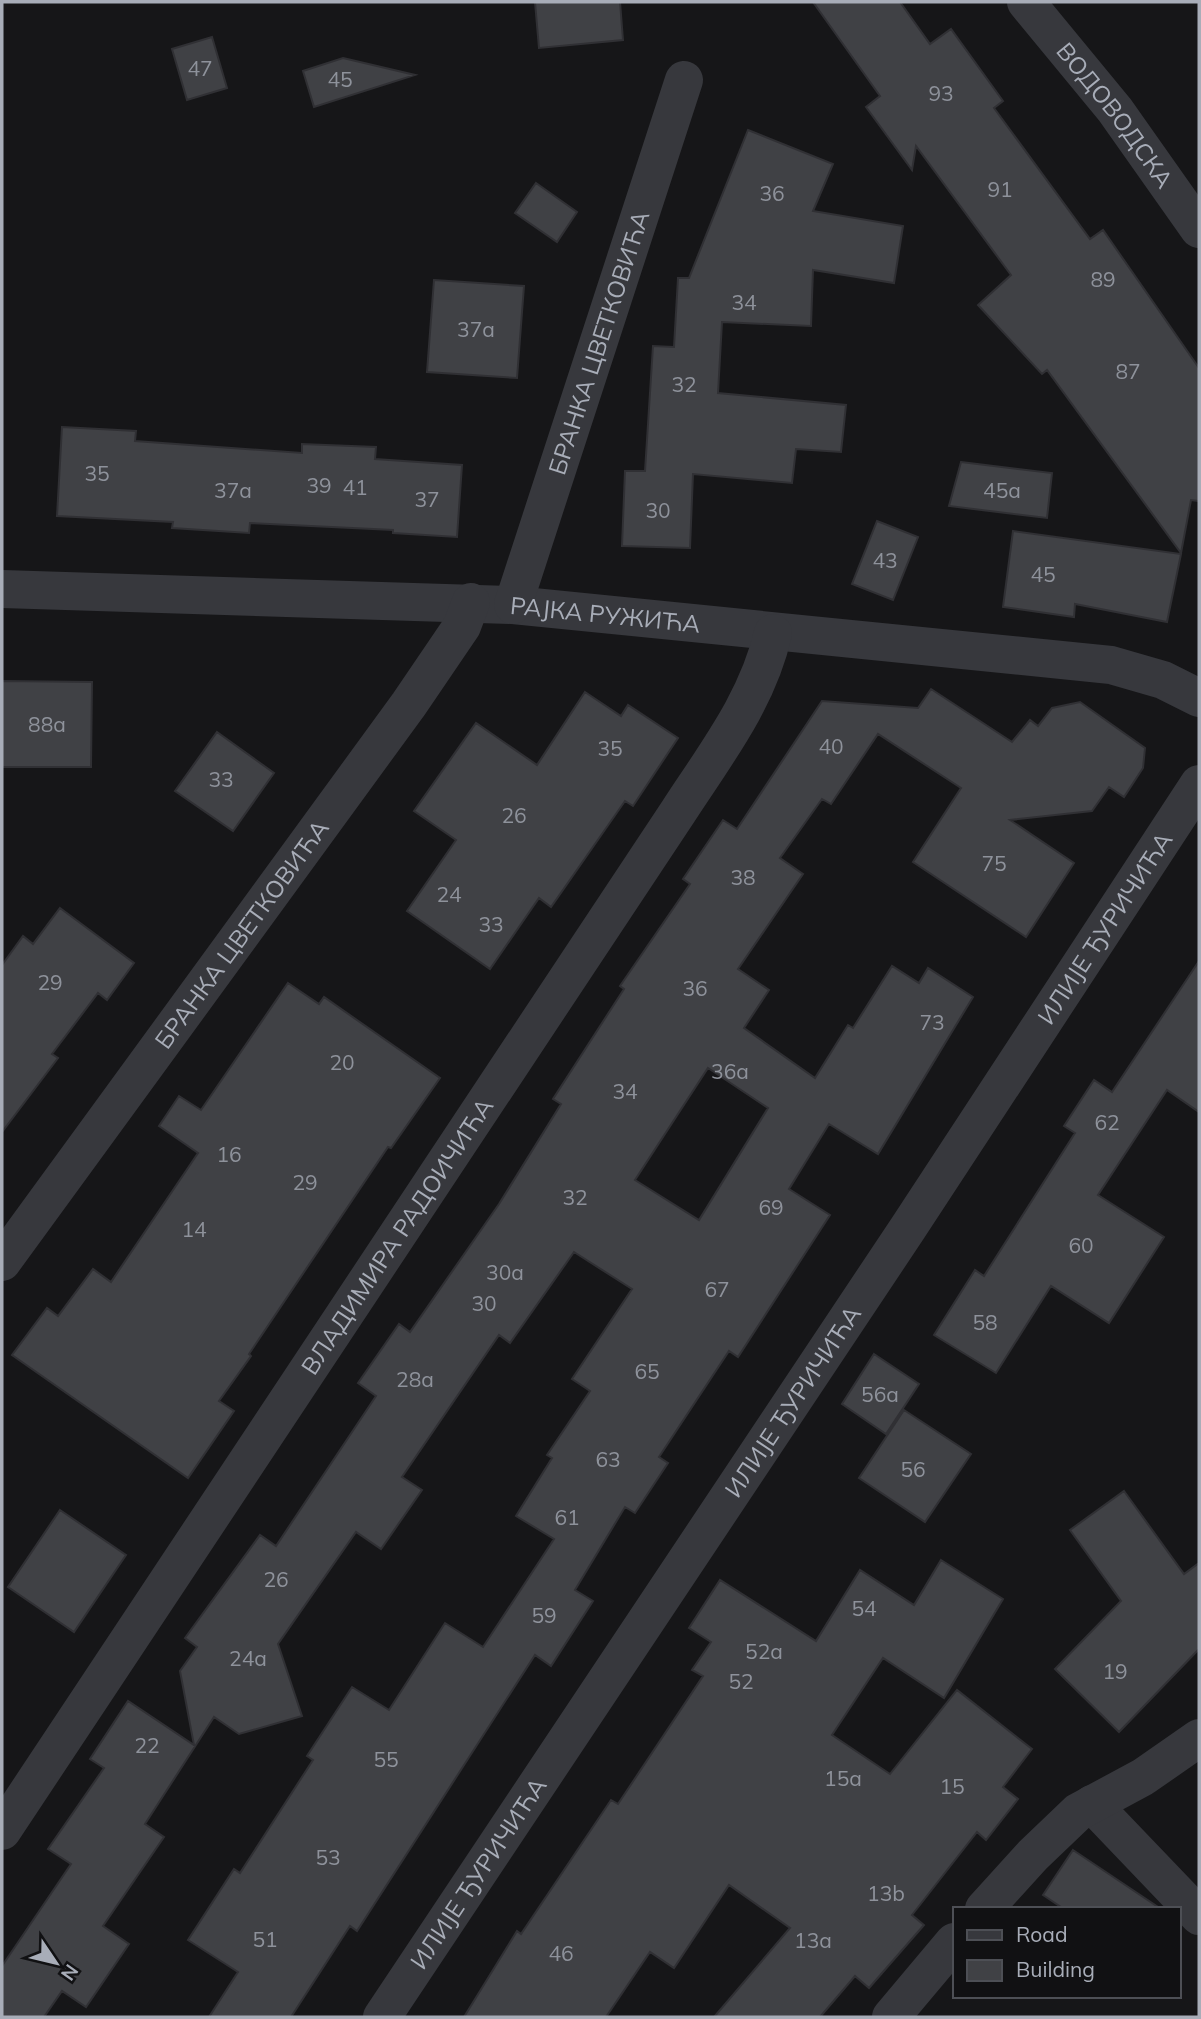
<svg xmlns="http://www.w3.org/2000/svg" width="1201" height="2019" viewBox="0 0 1201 2019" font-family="Mulish,sans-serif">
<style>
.building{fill:#404145;stroke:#303034;stroke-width:2;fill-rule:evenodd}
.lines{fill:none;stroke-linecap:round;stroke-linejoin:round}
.minor{stroke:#37383d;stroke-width:38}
.labels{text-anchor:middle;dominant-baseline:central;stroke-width:6;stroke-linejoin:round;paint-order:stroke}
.number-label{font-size:21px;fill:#8e929b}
.street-label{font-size:24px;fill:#a8adb8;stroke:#111113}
</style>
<rect width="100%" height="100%" fill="#161618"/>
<path class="building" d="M 535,2 L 620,2 L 623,40 L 539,48 Z
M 813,2 L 900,2 L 930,44 L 951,29 L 1003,101 L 994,108 L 1090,239 L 1103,230 L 1199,368 L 1199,501 L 1191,500 L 1181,553 L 1047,370 L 1042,374 L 978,305 L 1011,275 L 916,146 L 912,170 L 866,107 L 880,96 Z
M 212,37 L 227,88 L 187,100 L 172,49 Z
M 343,58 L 415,75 L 314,107 L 303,71 Z
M 748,130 L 833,164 L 813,211 L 903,226 L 894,283 L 813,270 L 811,326 L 722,322 L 718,393 L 846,405 L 841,452 L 796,449 L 792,483 L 693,474 L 690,548 L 622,546 L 625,471 L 645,471 L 653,346 L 674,347 L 678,278 L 689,278 Z
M 536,183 L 577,212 L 557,242 L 515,213 Z
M 434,280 L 524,286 L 517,378 L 427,372 Z
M 62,427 L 136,431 L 135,441 L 302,453 L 302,444 L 376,447 L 375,459 L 462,465 L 457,537 L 393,533 L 393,530 L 250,523 L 249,533 L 172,528 L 173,522 L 57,516 Z
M 961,462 L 1052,473 L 1047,518 L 949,506 Z
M 877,521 L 918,537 L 893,600 L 852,584 Z
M 1013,531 L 1181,554 L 1167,622 L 1075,604 L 1074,617 L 1003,607 Z
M 2,681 L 92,682 L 91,767 L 2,767 Z
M 931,689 L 1012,742 L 1030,720 L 1038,726 L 1052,708 L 1080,702 L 1145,748 L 1143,768 L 1124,797 L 1109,787 L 1092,811 L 1010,820 L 1074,863 L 1026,937 L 913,862 L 961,788 L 878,734 L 831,804 L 822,799 L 780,858 L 803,874 L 738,969 L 769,990 L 744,1028 L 815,1078 L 848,1025 L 853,1028 L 892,966 L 919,983 L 928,968 L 973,997 L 878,1154 L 829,1124 L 789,1189 L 830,1215 L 738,1357 L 729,1351 L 659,1457 L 668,1463 L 635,1513 L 625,1507 L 575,1590 L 593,1601 L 551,1666 L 535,1655 L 357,1931 L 350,1926 L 291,2017 L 209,2017 L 238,1972 L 188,1940 L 234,1869 L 240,1873 L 313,1760 L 307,1756 L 352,1687 L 389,1710 L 445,1623 L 483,1647 L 554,1539 L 516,1516 L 552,1458 L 547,1455 L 590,1391 L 572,1379 L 632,1289 L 574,1252 L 510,1343 L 499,1335 L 402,1477 L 422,1490 L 381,1549 L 356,1532 L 278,1644 L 302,1716 L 239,1734 L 214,1717 L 145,1824 L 164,1837 L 103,1926 L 129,1944 L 86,2007 L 62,1991 L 44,2017 L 2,2017 L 2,1966 L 71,1864 L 48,1849 L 104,1768 L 90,1759 L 128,1701 L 194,1745 L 180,1671 L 197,1647 L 185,1638 L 260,1535 L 276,1546 L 376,1396 L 358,1383 L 399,1324 L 410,1332 L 499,1204 L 561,1104 L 553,1099 L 624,989 L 620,986 L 690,884 L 683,879 L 723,820 L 737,829 L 822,701 L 918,708 ZM 708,1068 L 768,1108 L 699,1220 L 635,1180 Z
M 585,692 L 621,716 L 628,705 L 678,738 L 633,806 L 625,801 L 551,907 L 539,898 L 490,969 L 407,911 L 456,840 L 414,811 L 476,723 L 537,765 Z
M 217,732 L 274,773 L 233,831 L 175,791 Z
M 60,908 L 134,963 L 107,1000 L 98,993 L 52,1054 L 58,1058 L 2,1132 L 2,965 L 23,936 L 33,944 Z
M 1199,961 L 1199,1112 L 1167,1090 L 1098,1195 L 1164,1237 L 1109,1323 L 1051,1286 L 996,1373 L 934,1335 L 975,1270 L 984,1276 L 1075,1133 L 1064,1126 L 1094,1080 L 1112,1092 Z
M 288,983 L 319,1004 L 324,997 L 440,1078 L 391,1148 L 388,1147 L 249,1354 L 251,1356 L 219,1401 L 234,1411 L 188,1478 L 12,1355 L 47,1308 L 58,1316 L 93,1269 L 111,1282 L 198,1153 L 159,1126 L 179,1096 L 201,1110 Z
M 874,1354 L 919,1384 L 886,1434 L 842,1404 Z
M 904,1410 L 971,1454 L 925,1522 L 859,1478 Z
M 1124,1491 L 1184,1574 L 1199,1563 L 1199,1649 L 1119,1732 L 1055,1669 L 1121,1601 L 1070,1530 Z
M 60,1510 L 126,1555 L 74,1632 L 8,1587 Z
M 941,1560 L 1003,1599 L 944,1698 L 883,1658 L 832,1735 L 890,1774 L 957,1690 L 1032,1749 L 1003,1787 L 1018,1799 L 986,1840 L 977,1832 L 912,1915 L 924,1925 L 869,1988 L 855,1976 L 820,2017 L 714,2017 L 790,1928 L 729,1885 L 674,1968 L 650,1952 L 606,2017 L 464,2017 L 517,1931 L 521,1934 L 611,1800 L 618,1804 L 703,1676 L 692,1670 L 711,1642 L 689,1628 L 720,1580 L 816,1641 L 860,1570 L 914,1605 Z
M 1073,1850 L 1161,1909 L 1064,1909 L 1043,1895 Z"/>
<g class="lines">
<g class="minor">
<path id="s1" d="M 1026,2 L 1115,110 L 1199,229"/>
<path id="s2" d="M 2,589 L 513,605 L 1111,665 L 1163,680 L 1199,698"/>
<path id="s3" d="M 513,605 L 684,80"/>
<path id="s4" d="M 2,1262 L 409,704 L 462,626 L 471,602"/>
<path d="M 1092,1804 L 1199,1916"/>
<path id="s5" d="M 2,1831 L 678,812 C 715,755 758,700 773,633"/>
<path d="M 984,1909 L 1033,1855 L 1078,1812 L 1143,1777 L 1199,1738"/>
<path id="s6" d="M 382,2017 L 908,1228 L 1199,784"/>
<path d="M 891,2017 L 954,1942"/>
</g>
</g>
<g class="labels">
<g class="number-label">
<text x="200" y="68">47</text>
<text x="340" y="79">45</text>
<text x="941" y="93">93</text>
<text x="1000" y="189">91</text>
<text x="772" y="193">36</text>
<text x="1103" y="279">89</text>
<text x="744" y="302">34</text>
<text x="476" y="329">37a</text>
<text x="1128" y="371">87</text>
<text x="684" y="384">32</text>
<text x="97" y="473">35</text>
<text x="319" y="485">39</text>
<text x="355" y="487">41</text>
<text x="233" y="490">37a</text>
<text x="1002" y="490">45a</text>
<text x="427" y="499">37</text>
<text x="658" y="510">30</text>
<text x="885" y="560">43</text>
<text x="1043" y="574">45</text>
<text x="47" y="724">88a</text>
<text x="831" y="746">40</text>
<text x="610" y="748">35</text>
<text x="221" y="779">33</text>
<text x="514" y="815">26</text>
<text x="994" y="863">75</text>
<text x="743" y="877">38</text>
<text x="449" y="894">24</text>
<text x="491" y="924">33</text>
<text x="50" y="982">29</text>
<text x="695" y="988">36</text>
<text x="932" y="1022">73</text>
<text x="342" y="1062">20</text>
<text x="730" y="1071">36a</text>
<text x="625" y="1091">34</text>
<text x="1107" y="1122">62</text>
<text x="229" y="1154">16</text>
<text x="305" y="1182">29</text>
<text x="575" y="1197">32</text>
<text x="771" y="1207">69</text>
<text x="194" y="1229">14</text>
<text x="1081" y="1245">60</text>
<text x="505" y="1272">30a</text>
<text x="717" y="1289">67</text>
<text x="484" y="1303">30</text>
<text x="985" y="1322">58</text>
<text x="647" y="1371">65</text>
<text x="415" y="1379">28a</text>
<text x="880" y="1394">56a</text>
<text x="608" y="1459">63</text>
<text x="913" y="1469">56</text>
<text x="567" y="1517">61</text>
<text x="276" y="1579">26</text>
<text x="864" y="1608">54</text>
<text x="544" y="1615">59</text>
<text x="764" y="1651">52a</text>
<text x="248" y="1658">24a</text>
<text x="1115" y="1671">19</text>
<text x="741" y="1681">52</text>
<text x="147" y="1745">22</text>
<text x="386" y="1759">55</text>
<text x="843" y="1778">15a</text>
<text x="952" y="1786">15</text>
<text x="328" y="1857">53</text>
<text x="886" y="1893">13b</text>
<text x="265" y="1939">51</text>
<text x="813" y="1940">13a</text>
<text x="561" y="1953">46</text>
</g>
<g class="street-label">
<text stroke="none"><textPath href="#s1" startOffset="144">ВОДОВОДСКА</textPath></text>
<text stroke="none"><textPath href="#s3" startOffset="276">БРАНКА ЦВЕТКОВИЋА</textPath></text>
<text stroke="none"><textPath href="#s2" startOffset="604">РАЈКА РУЖИЋА</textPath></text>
<text stroke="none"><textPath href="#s6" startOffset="1307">ИЛИЈЕ ЂУРИЧИЋА</textPath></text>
<text stroke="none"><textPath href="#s4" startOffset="406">БРАНКА ЦВЕТКОВИЋА</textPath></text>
<text stroke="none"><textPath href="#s5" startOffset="714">ВЛАДИМИРА РАДОИЧИЋА</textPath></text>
<text stroke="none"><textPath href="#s6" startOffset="740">ИЛИЈЕ ЂУРИЧИЋА</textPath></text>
<text stroke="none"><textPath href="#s6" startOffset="173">ИЛИЈЕ ЂУРИЧИЋА</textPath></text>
</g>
</g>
<rect width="1201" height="2019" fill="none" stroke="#a8adb8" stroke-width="7"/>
<rect x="953" y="1907" width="228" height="91" fill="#111113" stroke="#4d4f55" stroke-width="2"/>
<rect x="967" y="1930" width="35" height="10" fill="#37383d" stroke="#4d4f55" stroke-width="2"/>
<text x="1016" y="1942" font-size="21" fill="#a8adb8">Road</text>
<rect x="967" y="1960" width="35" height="21" fill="#404145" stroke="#4d4f55" stroke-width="2"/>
<text x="1016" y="1977" font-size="21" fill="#a8adb8">Building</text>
<g transform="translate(56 1963) rotate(125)" stroke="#111113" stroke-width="5" paint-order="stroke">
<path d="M0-5L12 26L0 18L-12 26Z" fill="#a8adb8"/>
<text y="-10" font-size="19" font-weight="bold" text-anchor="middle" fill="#a8adb8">N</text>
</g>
</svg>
